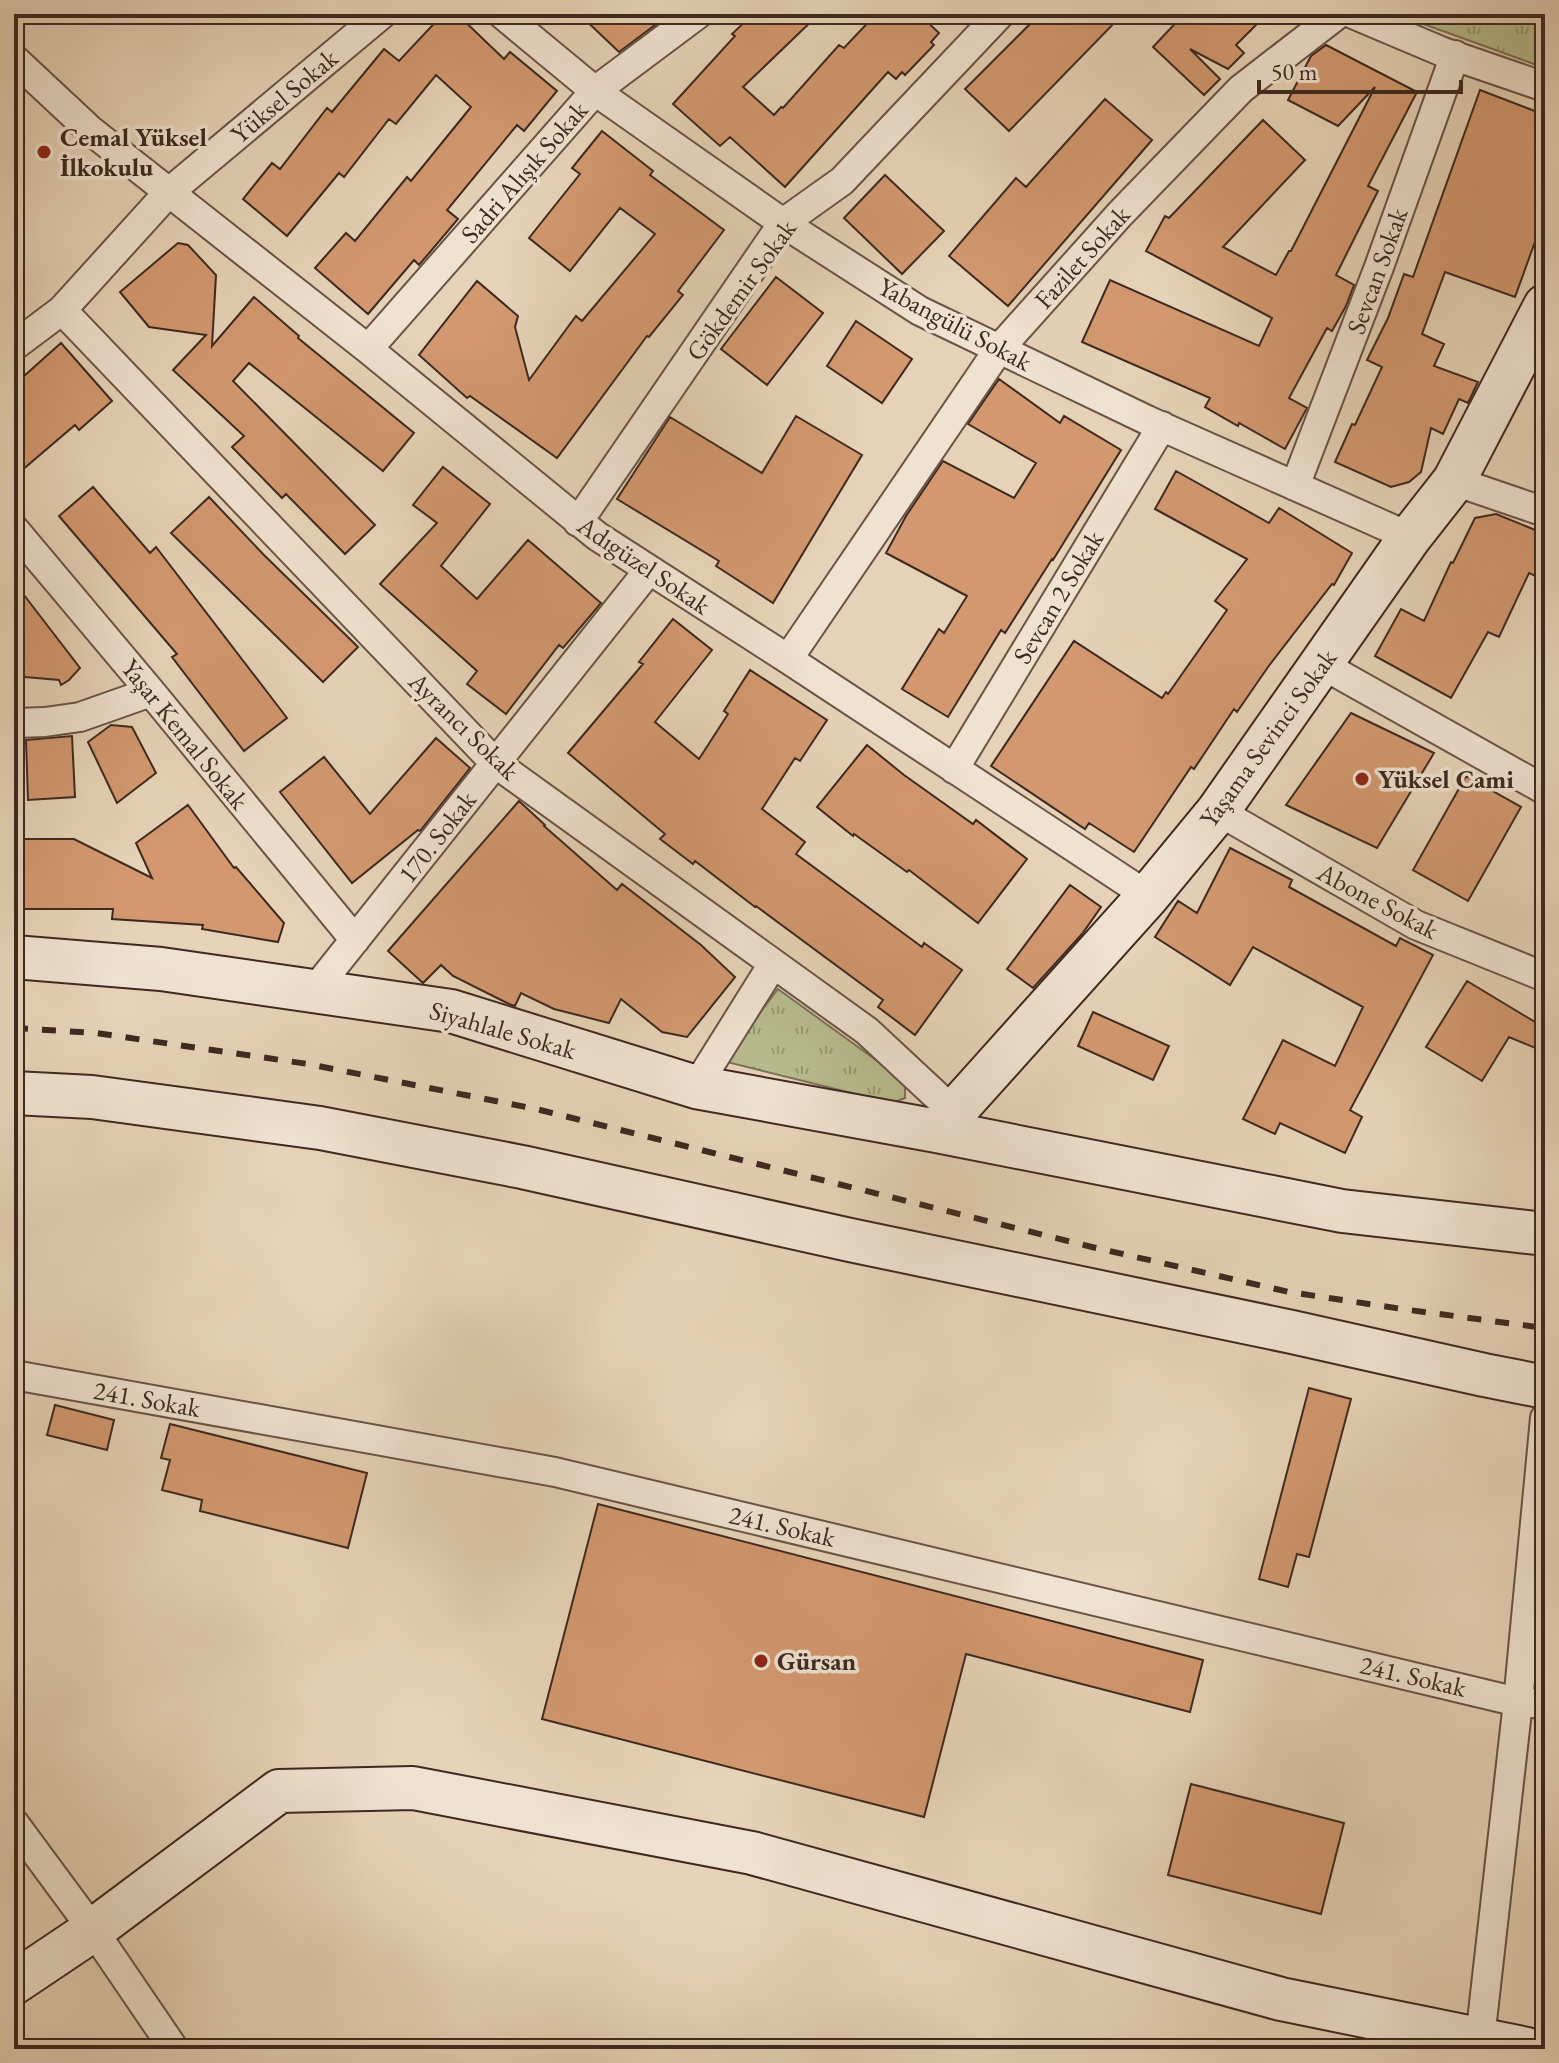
<svg xmlns="http://www.w3.org/2000/svg" width="1559" height="2063" viewBox="0 0 1559 2063" font-family="'EB Garamond',serif">
<style>
.grass{fill:url(#grass-tufts);stroke:#7a7256;stroke-width:2}
.building{fill:#d39870;stroke:#3e2920;stroke-width:2}
.lines{fill:none;stroke-linecap:round;stroke-linejoin:round}
.street-casing{stroke:#685446;stroke-width:32}
.secondary-casing{stroke:#3e2920;stroke-width:46}
.street{stroke:#efe2d0;stroke-width:28}
.secondary{stroke:#efe2d0;stroke-width:42}
.rail{stroke:#3e2920;stroke-width:6;stroke-dasharray:14 14;stroke-linecap:butt}
.poi-dot{fill:#8f2418;stroke:#efe2d0;stroke-width:3}
.labels{text-anchor:middle;dominant-baseline:central;stroke-width:7;stroke-linejoin:round;paint-order:stroke}
.street-label{font-size:26px;fill:#3e2920;stroke:#efe2d0}
.poi-label{font-size:26px;font-weight:bold;fill:#3e2920;stroke:#efe2d0;text-anchor:start}
</style>
<defs>
<pattern id="grass-tufts" width="24" height="20" patternUnits="userSpaceOnUse" patternTransform="scale(2)"><rect width="24" height="20" fill="#b7bc8d"/><path d="M3 7l-1-3M5 7V3M7 7l1-3M15 17l-1-3M17 17v-4M19 17l1-3" fill="none" stroke="#969973"/></pattern>
</defs>
<rect width="100%" height="100%" fill="#e6d3b7"/>
<filter id="stains"><feTurbulence type="fractalNoise" baseFrequency=".0025" numOctaves="4"/><feColorMatrix values="0 0 0 0 .2 0 0 0 0 .09 0 0 0 0 .02 0 0 0 .5 -.17"/></filter>
<radialGradient id="worn" r=".72"><stop offset=".6" stop-color="#630" stop-opacity="0"/><stop offset="1" stop-color="#630" stop-opacity=".3"/></radialGradient>
<path class="grass" d="M 1396,14 L 1545,14 L 1545,68 Z
M 778,989 L 887,1068 L 905,1086 L 905,1098 L 892,1103 L 723,1061 Z"/>
<path class="building" d="M 443,14 L 457,14 L 504,59 L 510,52 L 557,91 L 524,131 L 517,125 L 447,210 L 458,219 L 419,265 L 414,260 L 368,314 L 315,268 L 346,233 L 355,241 L 407,177 L 411,181 L 471,107 L 436,75 L 396,124 L 389,119 L 344,177 L 339,173 L 287,236 L 243,199 L 272,163 L 280,169 L 327,108 L 332,112 L 384,49 L 399,61 Z
M 579,14 L 665,14 L 655,25 L 619,52 Z
M 753,14 L 819,14 L 743,87 L 774,115 L 781,107 L 783,108 L 839,45 L 844,48 L 876,14 L 919,14 L 939,33 L 931,42 L 934,45 L 905,75 L 902,72 L 896,79 L 888,72 L 785,187 L 730,137 L 720,146 L 673,104 L 735,36 L 732,34 Z
M 1040,14 L 1123,14 L 1009,131 L 965,89 Z
M 1184,14 L 1267,14 L 1236,45 L 1244,53 L 1228,69 L 1190,49 L 1220,79 L 1204,95 L 1153,47 Z
M 1326,45 L 1417,92 L 1368,186 L 1378,191 L 1336,275 L 1354,285 L 1346,306 L 1332,331 L 1327,328 L 1289,398 L 1307,408 L 1285,449 L 1239,423 L 1238,426 L 1205,407 L 1210,398 L 1082,342 L 1110,280 L 1259,346 L 1272,318 L 1146,251 L 1165,216 L 1169,218 L 1263,120 L 1305,160 L 1223,247 L 1276,275 L 1289,251 L 1291,251 L 1375,87 L 1338,126 L 1288,100 L 1311,56 Z
M 1480,90 L 1545,115 L 1545,230 L 1540,228 L 1515,297 L 1445,272 L 1422,334 L 1444,344 L 1434,366 L 1478,382 L 1468,403 L 1459,399 L 1443,434 L 1431,428 L 1421,472 L 1409,482 L 1391,487 L 1335,462 L 1352,424 L 1355,425 L 1382,367 L 1367,360 L 1388,318 L 1404,274 L 1413,277 Z
M 1105,99 L 1152,140 L 1008,306 L 949,256 L 1016,178 L 1026,187 Z
M 602,131 L 653,171 L 650,175 L 724,230 L 678,291 L 683,295 L 649,337 L 647,336 L 557,458 L 470,396 L 467,398 L 419,355 L 477,281 L 518,316 L 515,327 L 529,380 L 576,316 L 582,321 L 655,234 L 620,208 L 570,271 L 529,238 L 580,174 L 572,168 Z
M 885,175 L 944,231 L 902,274 L 844,218 Z
M 178,243 L 188,245 L 216,275 L 212,346 L 254,297 L 299,336 L 298,338 L 414,433 L 383,471 L 249,363 L 233,381 L 375,525 L 345,554 L 286,494 L 282,498 L 232,447 L 244,436 L 173,370 L 206,335 L 149,327 L 120,292 Z
M 776,277 L 823,313 L 767,385 L 721,349 Z
M 856,321 L 912,359 L 882,403 L 827,366 Z
M 61,343 L 112,401 L 79,430 L 75,425 L 14,477 L 14,385 Z
M 999,379 L 1060,423 L 1064,416 L 1121,450 L 1053,560 L 1052,559 L 1005,633 L 1001,630 L 948,717 L 902,689 L 939,629 L 944,633 L 967,596 L 886,553 L 906,516 L 943,461 L 1014,498 L 1036,463 L 968,424 Z
M 796,416 L 862,455 L 773,603 L 716,566 L 719,561 L 617,499 L 670,417 L 762,473 Z
M 443,467 L 490,504 L 441,566 L 477,599 L 528,540 L 601,603 L 563,648 L 559,645 L 506,714 L 467,684 L 477,671 L 380,584 L 437,523 L 413,505 Z
M 1176,471 L 1269,523 L 1279,508 L 1352,553 L 1334,585 L 1332,584 L 1268,667 L 1237,712 L 1234,709 L 1194,769 L 1191,767 L 1134,852 L 1089,823 L 1085,829 L 991,766 L 1074,641 L 1162,698 L 1166,692 L 1168,694 L 1227,610 L 1215,601 L 1247,559 L 1155,509 Z
M 93,487 L 150,553 L 156,547 L 287,718 L 244,751 L 172,657 L 177,654 L 59,516 Z
M 209,497 L 263,554 L 358,647 L 323,682 L 171,533 Z
M 1496,514 L 1545,534 L 1545,580 L 1529,573 L 1499,637 L 1488,632 L 1451,698 L 1375,656 L 1401,609 L 1424,621 L 1451,562 L 1453,563 L 1475,518 Z
M 14,582 L 80,668 L 69,680 L 61,685 L 59,680 L 25,677 L 14,655 Z
M 673,619 L 712,650 L 655,722 L 699,759 L 728,714 L 724,711 L 750,670 L 827,720 L 800,761 L 795,758 L 762,809 L 805,842 L 796,854 L 922,947 L 924,943 L 962,970 L 915,1035 L 878,1007 L 883,1000 L 756,906 L 755,907 L 695,861 L 693,864 L 660,839 L 665,834 L 568,753 L 643,664 L 639,662 Z
M 1351,713 L 1434,753 L 1377,848 L 1286,805 Z
M 111,725 L 132,727 L 156,773 L 117,803 L 88,742 Z
M 72,736 L 75,797 L 28,800 L 26,740 Z
M 436,738 L 470,768 L 420,831 L 418,830 L 352,883 L 280,792 L 324,757 L 370,814 Z
M 867,745 L 904,775 L 973,824 L 976,820 L 1027,859 L 978,923 L 909,870 L 907,872 L 854,834 L 853,836 L 817,807 Z
M 1466,776 L 1521,807 L 1468,901 L 1413,870 Z
M 519,801 L 545,825 L 544,826 L 617,890 L 622,884 L 701,945 L 735,977 L 687,1037 L 662,1032 L 621,999 L 609,1023 L 554,1009 L 521,993 L 515,1006 L 509,1004 L 453,976 L 441,965 L 423,983 L 388,951 Z
M 188,805 L 234,868 L 236,867 L 284,923 L 278,942 L 202,929 L 203,925 L 112,919 L 113,909 L 14,909 L 14,839 L 74,839 L 152,878 L 136,843 Z
M 1230,848 L 1292,880 L 1289,887 L 1396,946 L 1400,938 L 1433,955 L 1350,1110 L 1362,1117 L 1345,1153 L 1280,1123 L 1275,1134 L 1243,1119 L 1283,1040 L 1335,1066 L 1363,1007 L 1253,947 L 1230,985 L 1155,937 L 1178,901 L 1197,913 Z
M 1070,885 L 1101,907 L 1082,934 L 1033,988 L 1007,969 Z
M 1467,981 L 1545,1028 L 1545,1052 L 1509,1037 L 1482,1081 L 1426,1047 Z
M 1093,1012 L 1169,1046 L 1153,1080 L 1078,1046 Z
M 1309,1388 L 1351,1399 L 1309,1557 L 1297,1554 L 1288,1587 L 1259,1579 Z
M 55,1405 L 114,1420 L 107,1450 L 47,1435 Z
M 170,1424 L 367,1473 L 348,1548 L 200,1511 L 202,1500 L 162,1490 L 170,1460 L 161,1458 Z
M 598,1504 L 1203,1660 L 1190,1712 L 966,1654 L 924,1817 L 542,1719 Z
M 1191,1784 L 1344,1823 L 1321,1914 L 1168,1875 Z"/>
<g class="lines">
<defs>
<path id="street" d="M 502,14 L 595,91 L 783,223 L 920,311 L 1147,420 L 1410,537
M 1353,14 L 1443,52 L 1545,87
M 14,59 L 90,130 L 368,349 L 597,536 L 788,659 L 1148,896
M 62,310 L 495,763 L 867,1031 L 955,1113
M 14,346 L 62,310 L 168,193 L 382,14
M 368,349 L 595,91 L 698,14
M 1454,481 L 1545,512
M 1295,486 L 1379,267 L 1455,55
M 578,522 L 783,223 L 842,181 L 1000,14
M 14,529 L 151,692 L 355,940
M 788,659 L 999,349 L 1120,214 L 1241,89 L 1338,14
M 1321,664 L 1545,790
M 14,723 L 45,722 L 80,717 L 151,692
M 954,769 L 1162,426
M 1218,811 L 1416,925 L 1545,977
M 314,991 L 649,570
M 696,1087 L 773,964
M 14,1375 L 555,1472 L 1518,1702 L 1545,1704
M 14,1823 L 93,1930 L 174,2049
M 1480,2039 L 1518,1702 L 1545,1418"/>
<path id="secondary" d="M 14,957 L 161,969 L 451,1011 L 696,1087 L 937,1131 L 1342,1211 L 1545,1234
M 14,1093 L 92,1097 L 320,1128 L 522,1167 L 850,1240 L 1292,1332 L 1484,1375 L 1545,1387
M 937,1131 L 1148,896 L 1218,811 L 1410,537 L 1454,481 L 1545,306
M 14,1983 L 93,1930 L 279,1791 L 413,1788 L 752,1853 L 1281,1999 L 1527,2049"/>
</defs>
<use href="#street" class="street-casing"/>
<use href="#secondary" class="secondary-casing"/>
<use href="#street" class="street"/>
<use href="#secondary" class="secondary"/>
<path class="rail" d="M 14,1028 L 96,1033 L 308,1064 L 536,1109 L 1092,1247 L 1289,1292 L 1409,1310 L 1545,1328"/>
</g>
<g class="poi-dot">
<circle cx="44" cy="152" r="8"/>
<circle cx="1362" cy="779" r="8"/>
<circle cx="761" cy="1661" r="8"/>
</g>
<g class="labels">
<g class="street-label">
<text transform="translate(284 96) rotate(-40)">Yüksel Sokak</text>
<text transform="translate(524 172) rotate(-49)">Sadri Alışık Sokak</text>
<text transform="translate(1082 257) rotate(-48)">Fazilet Sokak</text>
<text transform="translate(1377 271) rotate(-70)">Sevcan Sokak</text>
<text transform="translate(741 290) rotate(-54)">Gökdemir Sokak</text>
<text transform="translate(955 324) rotate(28)">Yabangülü Sokak</text>
<text transform="translate(644 565) rotate(34)">Adıgüzel Sokak</text>
<text transform="translate(1058 597) rotate(-59)">Sevcan 2 Sokak</text>
<text transform="translate(464 726) rotate(44)">Ayrancı Sokak</text>
<text transform="translate(185 734) rotate(51)">Yaşar Kemal Sokak</text>
<text transform="translate(1268 738) rotate(-54)">Yaşama Sevinci Sokak</text>
<text transform="translate(437 837) rotate(-52)">170. Sokak</text>
<text transform="translate(1378 901) rotate(28)">Abone Sokak</text>
<text transform="translate(503 1030) rotate(16)">Siyahlale Sokak</text>
<text transform="translate(147 1399) rotate(10)">241. Sokak</text>
<text transform="translate(782 1526) rotate(13)">241. Sokak</text>
<text transform="translate(1413 1676) rotate(13)">241. Sokak</text>
</g>
<g class="poi-label">
<text x="60" y="137">Cemal Yüksel<tspan x="60" dy="30">İlkokulu</tspan></text>
<text x="1378" y="779">Yüksel Cami</text>
<text x="777" y="1661">Gürsan</text>
</g>
</g>
<rect width="1559" height="2063" fill="none" stroke="#e6d3b7" stroke-width="48"/>
<rect x="16" y="16" width="1527" height="2031" fill="none" stroke="#3e2920" stroke-width="4"/>
<rect x="24" y="24" width="1511" height="2015" fill="none" stroke="#3e2920" stroke-width="2"/>
<path d="M1259 80v12h202v-12" fill="none" stroke="#3e2920" stroke-width="4"/>
<text x="1271" y="80" font-size="24" fill="#3e2920" stroke="#efe2d0" stroke-width="6" paint-order="stroke">50 m</text>
<rect width="100%" height="100%" filter="url(#stains)"/>
<rect width="100%" height="100%" fill="url(#worn)"/>
</svg>
